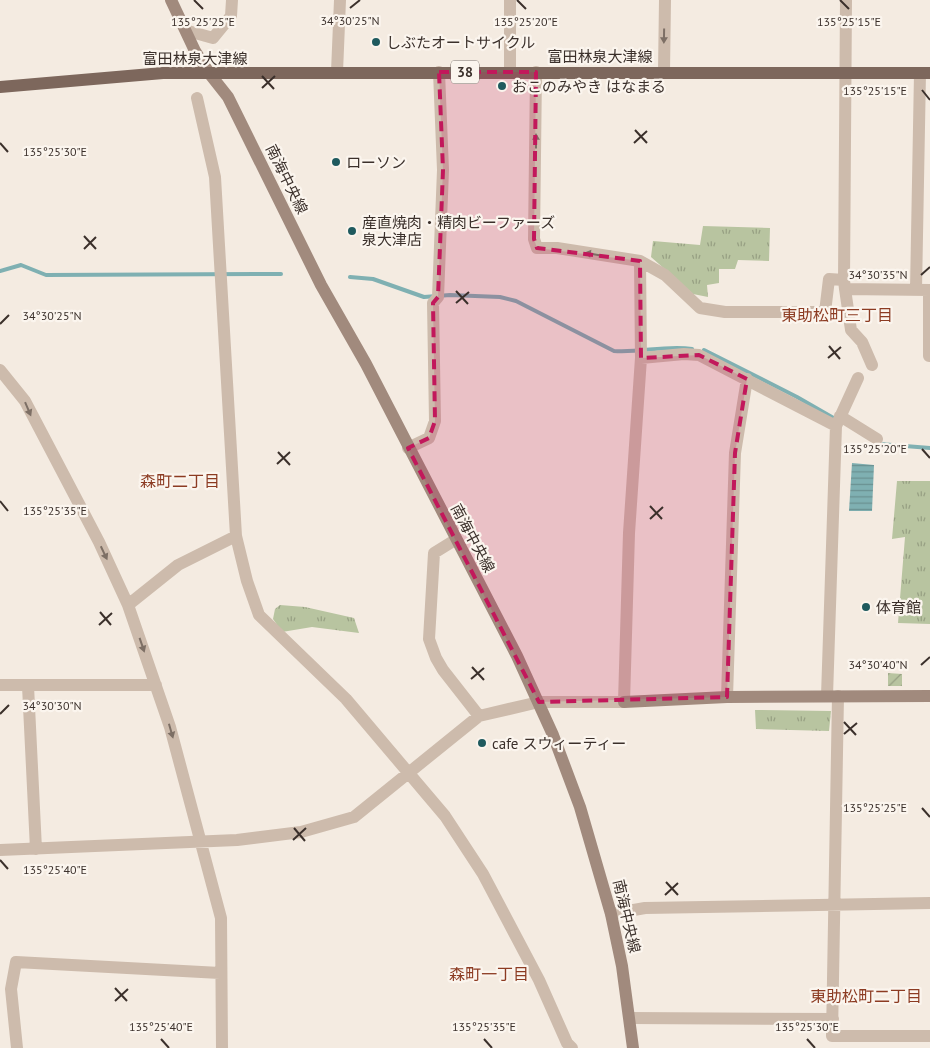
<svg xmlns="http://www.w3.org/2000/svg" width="930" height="1048" viewBox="0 0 930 1048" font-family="'PT Sans','Noto Sans JP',sans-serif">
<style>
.grass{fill:url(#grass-tufts)}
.garden{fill:url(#garden-furrows)}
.water{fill:url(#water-rules)}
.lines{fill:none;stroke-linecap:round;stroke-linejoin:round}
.stream{stroke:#7fb0b2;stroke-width:4}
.street{stroke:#cdbbac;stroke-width:12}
.secondary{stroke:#a18a7d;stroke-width:12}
.primary{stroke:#7d675c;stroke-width:12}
.oneway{fill:#7d6f65}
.marked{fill:#c2185b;fill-opacity:0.2;stroke:#c2185b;stroke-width:4;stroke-dasharray:10 6;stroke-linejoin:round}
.ticks{fill:none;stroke:#3b302b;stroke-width:2}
.poi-dot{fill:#1f5a5e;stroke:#fbf5ee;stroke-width:2}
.labels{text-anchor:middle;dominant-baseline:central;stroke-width:4.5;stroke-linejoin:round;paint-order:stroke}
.shield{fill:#fbf5ee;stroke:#756b66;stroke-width:1}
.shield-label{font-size:14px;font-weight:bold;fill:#3b302b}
.poi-label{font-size:15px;fill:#3b302b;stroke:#fbf5ee;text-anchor:start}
.street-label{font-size:15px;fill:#3b302b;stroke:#fbf5ee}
.neighbourhood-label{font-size:16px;fill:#8c3b22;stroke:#fbf5ee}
.ticks-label{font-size:12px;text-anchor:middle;fill:#3b302b;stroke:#fbf5ee;stroke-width:4.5;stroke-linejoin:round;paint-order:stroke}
</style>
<defs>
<pattern id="grass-tufts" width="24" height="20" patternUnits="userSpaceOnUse" patternTransform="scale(1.25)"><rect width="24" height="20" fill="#b8c4a0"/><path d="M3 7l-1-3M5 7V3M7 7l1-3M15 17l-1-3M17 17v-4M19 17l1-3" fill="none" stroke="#97a083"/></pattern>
<pattern id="garden-furrows" width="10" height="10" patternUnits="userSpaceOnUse" patternTransform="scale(1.25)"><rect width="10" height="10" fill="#b8c4a0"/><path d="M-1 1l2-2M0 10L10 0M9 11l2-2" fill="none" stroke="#97a083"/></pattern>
<pattern id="water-rules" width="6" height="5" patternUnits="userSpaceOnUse" patternTransform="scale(1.25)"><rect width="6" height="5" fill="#7fb0b2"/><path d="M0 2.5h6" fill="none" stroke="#699091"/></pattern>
</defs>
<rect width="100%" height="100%" fill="#f4ebe1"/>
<path class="grass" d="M 703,226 L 770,228 L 769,261 L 738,260 L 735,269 L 719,269 L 719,283 L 707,285 L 708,297 L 693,294 L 651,257 L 653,241 L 700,245 Z
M 897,481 L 930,481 L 930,624 L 898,623 L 905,537 L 892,539 Z
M 280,605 L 305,607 L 354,618 L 359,633 L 312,627 L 282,632 L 273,619 L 275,609 Z
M 755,710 L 831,711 L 829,731 L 756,729 Z"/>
<path class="garden" d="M 888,673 L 902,674 L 902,686 L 888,686 Z"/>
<path class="water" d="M 852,463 L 874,465 L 872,511 L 849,511 Z"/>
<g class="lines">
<path class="stream" d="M 0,271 L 21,265 L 46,275 L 281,274
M 350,277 L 373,279 L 424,297 L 450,295 L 500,297 L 516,301 L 614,351 C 640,353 666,345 692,349
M 704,350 L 797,397 L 837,420
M 876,442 L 880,444 L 930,448"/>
<path class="street" d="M 510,0 L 510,73
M 188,31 L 213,38 L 231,16 L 232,0
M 337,72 L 340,0
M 536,72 L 534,239 L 537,248 L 557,248 L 640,261 L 665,275 L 700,308 L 725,312 L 825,312 L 829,279 L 844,280 L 846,0
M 664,72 L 665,0
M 197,98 L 215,177 L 236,536 L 247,581 L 259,615 L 346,699 L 445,816 L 483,874 L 539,980 L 567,1043 L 572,1048
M 844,280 L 845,289 L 930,290
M 845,289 L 851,330 L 862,342 L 872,365
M 916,290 L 920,73
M 929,290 L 929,356
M 641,358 L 684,354 L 699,355 L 836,426
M 0,370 L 25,401 L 99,542 L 128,605 L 170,727 L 221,918 L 222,1048
M 840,416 L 877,439
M 408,448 L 429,438 L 435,421 L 433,303 L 438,297 L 443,170 L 439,72
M 455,540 L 434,553 L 429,639 L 436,658 L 443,670 L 479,716
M 128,605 L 178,565 L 236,536
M 0,685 L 156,685
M 28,686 L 36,849
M 827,696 L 836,426 L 858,378
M 838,696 L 832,1036 L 930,1036
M 727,697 L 735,453 L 747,379
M 0,850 L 237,840 L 301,832 L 354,817 L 479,716 L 539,702 L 624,702 L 629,533 L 641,358 L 640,261
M 611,914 L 645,908 L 930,903
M 630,1018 L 833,1019
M 17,1048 L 11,989 L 16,962 L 220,973"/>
<path class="secondary" d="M 171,0 L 195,51 L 209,73 L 228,97 L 321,285 L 366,364 L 517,656 L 553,735 L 580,807 L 611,914 L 622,966 L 633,1048
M 624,702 L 727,697 L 930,696"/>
<path class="primary" d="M 0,87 L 163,73 L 930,73"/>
</g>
<defs><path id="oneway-solid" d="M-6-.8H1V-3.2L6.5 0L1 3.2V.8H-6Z" transform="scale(1.25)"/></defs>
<g class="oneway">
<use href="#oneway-solid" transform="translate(664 36) rotate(91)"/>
<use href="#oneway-solid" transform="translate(536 141) rotate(-90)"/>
<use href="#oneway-solid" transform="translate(592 254) rotate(-171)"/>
<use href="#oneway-solid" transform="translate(28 409) rotate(67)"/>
<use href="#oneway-solid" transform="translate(104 553) rotate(65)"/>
<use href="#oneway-solid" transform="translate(142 645) rotate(71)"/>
<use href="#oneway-solid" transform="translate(171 731) rotate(74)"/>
</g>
<path class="marked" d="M 439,72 L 536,72 L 534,239 L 537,248 L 640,261 L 641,358 L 699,355 L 747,379 L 735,453 L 727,697 L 539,702 L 408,448 L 429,438 L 435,421 L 433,303 L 438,297 L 443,170 Z"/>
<path class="ticks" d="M 194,0 L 203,9M 517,0 L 526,9M 840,0 L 849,9M 350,8 L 360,0M 262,76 L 274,89M 262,88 L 275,76M 922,90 L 930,100M 635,130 L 647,143M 0,143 L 8,152M 634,143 L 647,131M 84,236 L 96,249M 84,249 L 96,237M 921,275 L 930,267M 456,291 L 468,304M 456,303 L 469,292M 0,324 L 9,315M 829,346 L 840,359M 828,358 L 841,347M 922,449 L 930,458M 278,452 L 290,465M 277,464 L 290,452M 0,501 L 8,511M 650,506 L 662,519M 650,519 L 663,507M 100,612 L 111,625M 99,625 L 112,613M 921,665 L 930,657M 472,667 L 484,680M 471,679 L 484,668M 0,714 L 9,705M 844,722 L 856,735M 844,734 L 857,723M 922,808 L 930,817M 294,828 L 305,841M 293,840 L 306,828M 0,860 L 8,869M 666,882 L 678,895M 665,895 L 678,883M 115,988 L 127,1001M 115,1001 L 128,989M 161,1039 L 169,1048M 484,1039 L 492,1048M 807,1039 L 815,1048"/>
<g class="poi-dot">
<circle cx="376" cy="42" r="5"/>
<circle cx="502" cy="86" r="5"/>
<circle cx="336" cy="162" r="5"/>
<circle cx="352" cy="231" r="5"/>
<circle cx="866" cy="607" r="5"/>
<circle cx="482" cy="743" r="5"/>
</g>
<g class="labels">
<rect class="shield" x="451" y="60.5" width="28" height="23" rx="4"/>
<g class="shield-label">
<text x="465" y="72">38</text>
</g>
<g class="poi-label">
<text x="386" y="42">しぶたオートサイクル</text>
<text x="512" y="86">おこのみやき はなまる</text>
<text x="346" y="162">ローソン</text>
<text x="362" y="222">産直焼肉・精肉ビーファーズ<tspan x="362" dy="17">泉大津店</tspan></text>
<text x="876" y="607">体育館</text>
<text x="492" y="743">cafe スウィーティー</text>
</g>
<g class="street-label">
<text x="600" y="56">富田林泉大津線</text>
<text x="195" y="58">富田林泉大津線</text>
<text transform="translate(287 179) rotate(64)">南海中央線</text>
<text transform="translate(473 538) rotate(62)">南海中央線</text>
<text transform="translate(627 916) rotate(77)">南海中央線</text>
</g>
<g class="neighbourhood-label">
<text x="837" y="315">東助松町三丁目</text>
<text x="180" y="481">森町二丁目</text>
<text x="489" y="974">森町一丁目</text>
<text x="866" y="996">東助松町二丁目</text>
</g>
</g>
<g class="ticks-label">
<text x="350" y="25">34°30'25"N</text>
<text x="203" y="26">135°25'25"E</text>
<text x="526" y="26">135°25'20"E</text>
<text x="849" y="26">135°25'15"E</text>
<text x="875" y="95">135°25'15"E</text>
<text x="55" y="156">135°25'30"E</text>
<text x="878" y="279">34°30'35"N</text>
<text x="52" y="320">34°30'25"N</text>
<text x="875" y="453">135°25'20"E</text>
<text x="55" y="515">135°25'35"E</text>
<text x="878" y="669">34°30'40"N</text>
<text x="52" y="710">34°30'30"N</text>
<text x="875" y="812">135°25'25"E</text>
<text x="55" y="874">135°25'40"E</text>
<text x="161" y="1031">135°25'40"E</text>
<text x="484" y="1031">135°25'35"E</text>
<text x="807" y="1031">135°25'30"E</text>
</g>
</svg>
